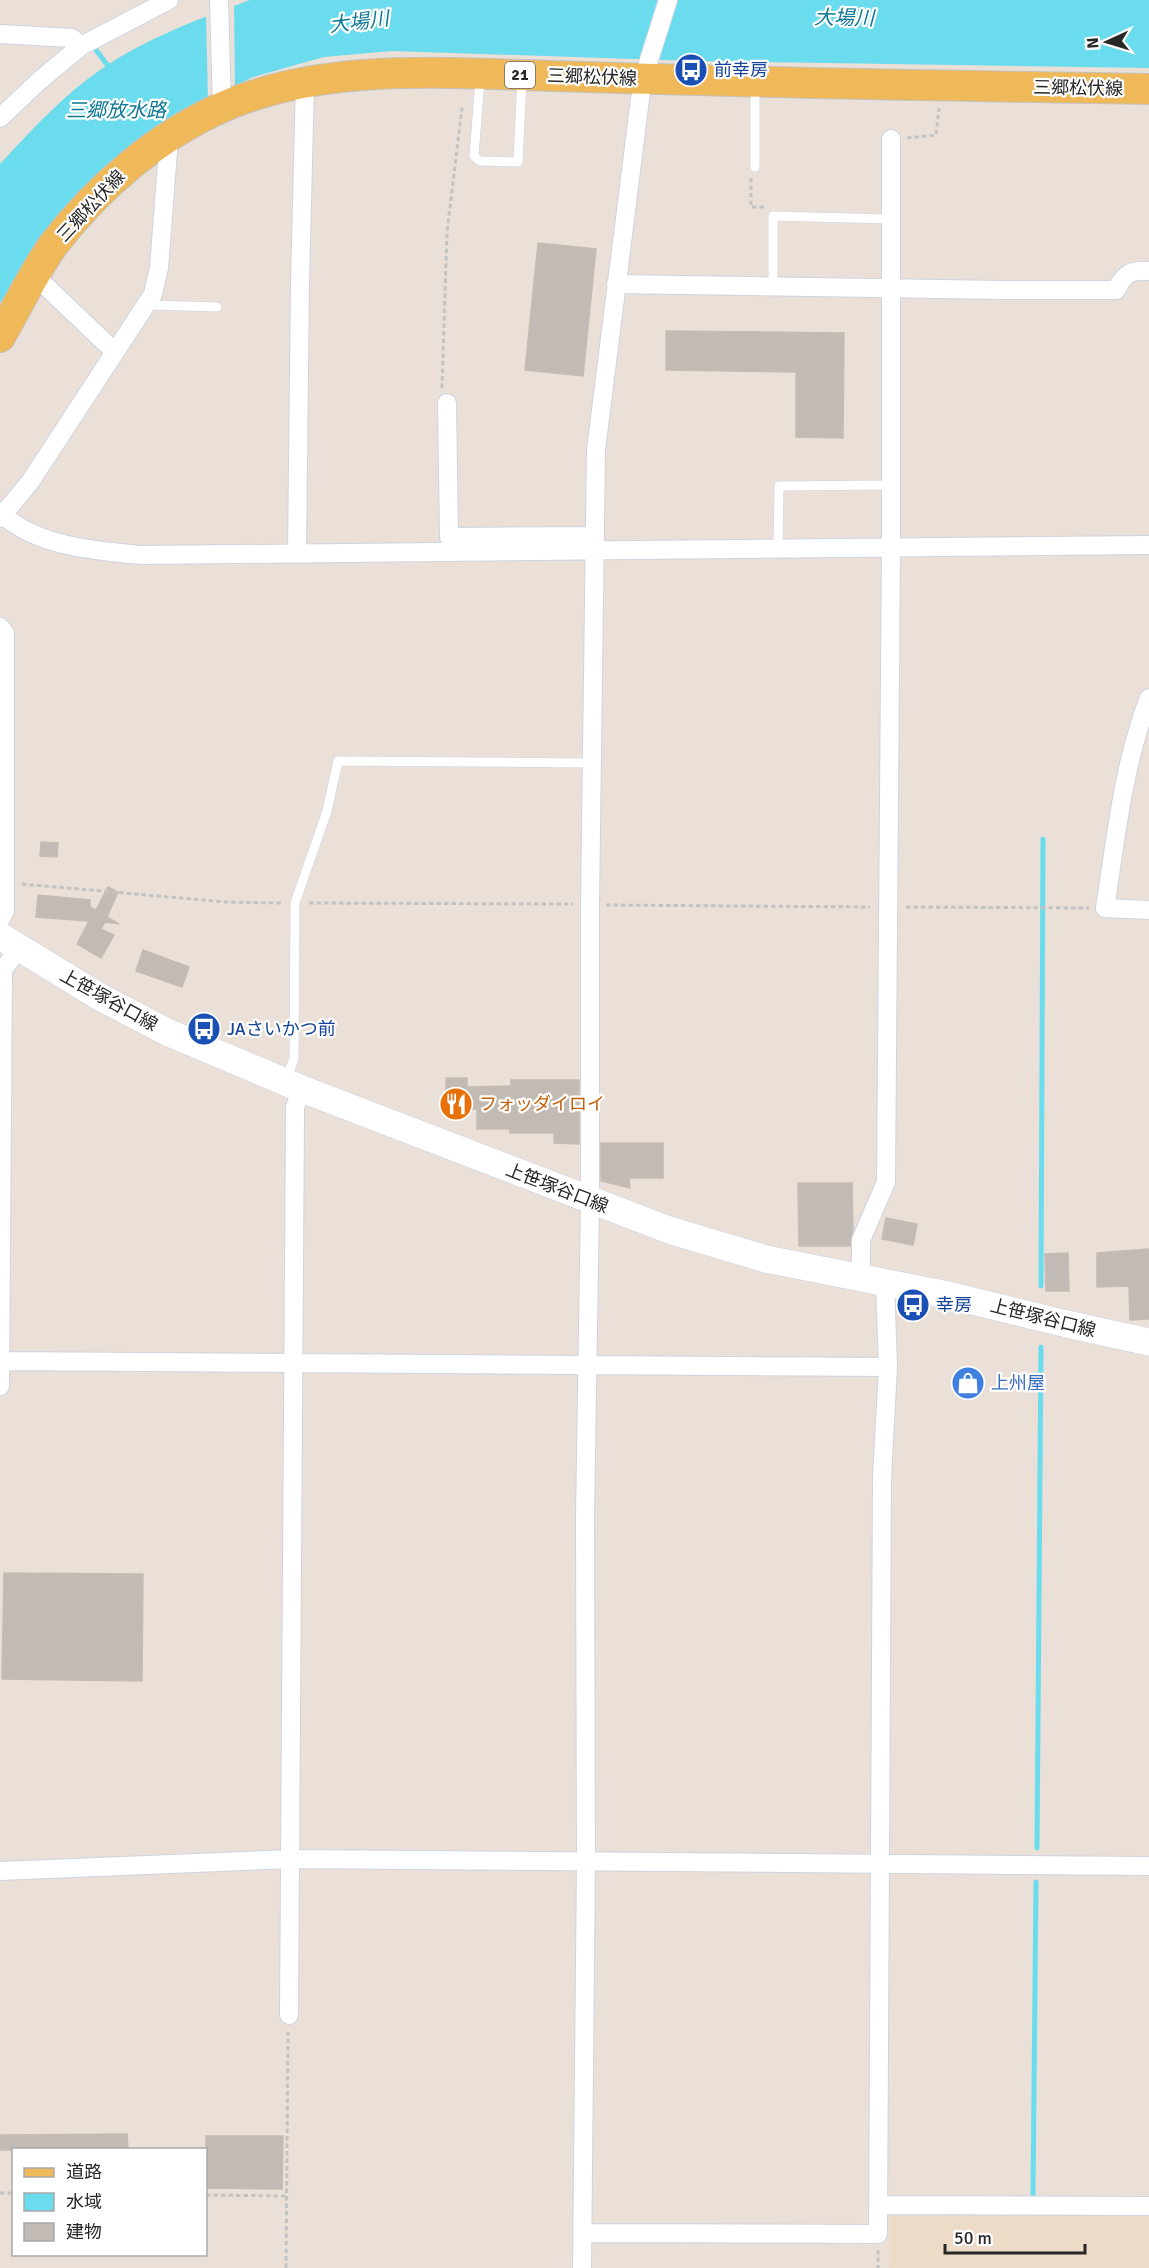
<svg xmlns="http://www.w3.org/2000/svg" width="1149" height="2268" viewBox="0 0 1149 2268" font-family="Signika,'Noto Sans JP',sans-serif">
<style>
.education{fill:#ecdbc7}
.water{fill:#6adced}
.pier{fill:#eae0d8}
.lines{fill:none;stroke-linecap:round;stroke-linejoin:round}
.stream{stroke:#6adced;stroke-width:5}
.building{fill:#c2bab5;stroke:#c5bcb2;stroke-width:1.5}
.lane-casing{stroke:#ced4e1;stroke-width:10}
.street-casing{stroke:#ced4e1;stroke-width:20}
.secondary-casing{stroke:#ced4e1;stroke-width:28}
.primary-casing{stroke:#c3c3c3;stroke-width:32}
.path{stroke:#c3c3c3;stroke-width:3;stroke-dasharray:4.5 3;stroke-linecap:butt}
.lane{stroke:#fff;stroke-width:9}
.street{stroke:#fff;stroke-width:18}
.secondary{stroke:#fff;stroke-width:27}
.primary{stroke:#efb858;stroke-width:30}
.labels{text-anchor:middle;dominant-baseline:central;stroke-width:4.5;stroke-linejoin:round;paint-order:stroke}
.shield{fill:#fff;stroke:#686868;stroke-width:1.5}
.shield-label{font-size:16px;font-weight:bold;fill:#272727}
.transit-label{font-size:18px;fill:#164399;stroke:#fff;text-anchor:start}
.street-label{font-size:18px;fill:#272727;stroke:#fff}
.food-label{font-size:18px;fill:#c56008;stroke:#fff;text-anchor:start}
.shop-label{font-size:18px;fill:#366cbe;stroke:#fff;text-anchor:start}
.water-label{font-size:20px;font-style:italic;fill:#0e7895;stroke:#fff}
</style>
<rect width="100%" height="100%" fill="#eae0d8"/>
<path class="education" d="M 890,2214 L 1149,2214 L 1149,2268 L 889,2268 Z"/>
<path class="water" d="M 250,0 L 1149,0 L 1149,68 L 693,61 L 392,51 L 324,57 L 253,77 L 169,120 L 84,187 L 36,247 L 0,303 L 0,164 C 31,131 62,96 100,70 C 146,38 199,19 250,0 Z"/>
<path class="pier" d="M 234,3 L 235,87 L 208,101 L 206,14 Z"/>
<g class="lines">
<path class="stream" d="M 96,50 L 111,70
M 1041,1286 L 1043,839
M 1037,1848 L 1041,1347
M 1033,2194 L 1036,1882"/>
</g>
<path class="building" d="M 538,243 L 596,249 L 583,376 L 525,370 Z
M 666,331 L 844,333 L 843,438 L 796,437 L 796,372 L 666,370 Z
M 41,842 L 58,843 L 57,857 L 40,856 Z
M 108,887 L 118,892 L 107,917 L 119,924 L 105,922 L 101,929 L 114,935 L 101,958 L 77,944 L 89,921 L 36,917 L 38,895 L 90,900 L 90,907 L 96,910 Z
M 143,950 L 189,967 L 182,987 L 136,971 Z
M 446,1078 L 467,1078 L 467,1087 L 511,1086 L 511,1080 L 579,1080 L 579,1144 L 554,1143 L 554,1133 L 510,1133 L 510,1129 L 477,1129 L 477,1109 L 446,1109 Z
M 601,1143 L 663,1143 L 663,1178 L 629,1178 L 630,1188 L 601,1181 Z
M 798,1183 L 852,1183 L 853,1230 L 850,1246 L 799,1246 Z
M 886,1218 L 917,1224 L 913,1245 L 882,1239 Z
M 1149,1249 L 1149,1319 L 1130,1320 L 1129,1286 L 1097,1287 L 1097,1253 Z
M 1068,1253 L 1069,1291 L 1046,1291 L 1045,1254 Z
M 4,1573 L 143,1574 L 142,1681 L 2,1679 Z
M 127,2134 L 128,2150 L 0,2150 L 0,2135 Z
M 206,2136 L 283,2136 L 282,2189 L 206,2188 Z"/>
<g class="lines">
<defs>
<path id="lane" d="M 480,79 L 474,156 L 480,161 L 518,162 L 522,78
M 755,85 L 755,167
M 773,286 L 773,216 L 890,219
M 148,303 L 153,305 L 217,307
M 778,548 L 779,486 L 889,485
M 286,1079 L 294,1059 L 295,903 L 327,811 L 338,761 L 591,763"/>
<path id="street" d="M 219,0 L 222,107
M 0,34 L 72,38 L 81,46
M 0,118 L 39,81 L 81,46 L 169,0
M 34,275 L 115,352
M 616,284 L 1003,290 L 1116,290 C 1125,273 1130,270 1149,271
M 447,403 L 449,537 L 594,536
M 0,512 C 34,546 95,551 141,555 L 1149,545
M 0,518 L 30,482 L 153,294 L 159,268 L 169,138
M 297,554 L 300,282 L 305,82
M 0,627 L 5,633 L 5,911 L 0,920
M 1149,698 C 1123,765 1116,838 1105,908 L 1149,910
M 861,1278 L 861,1240 L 886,1182 L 891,548 L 891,139
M 0,1361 L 888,1367
M 0,1386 L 3,970 L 19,948
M 0,1871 L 291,1859 L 1149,1866
M 289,2015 L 295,1116 L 295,1107 L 302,1089
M 879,2205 L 1149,2206
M 583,2233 L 878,2234 L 882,1478 L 888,1367 L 885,1283
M 582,2268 L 586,1862 L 585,1519 L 590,1201 L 590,904 L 596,450 L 640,99 L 643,79 L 668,0"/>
<path id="secondary" d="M 0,936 L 100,997 L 167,1032 L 302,1089 L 669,1230 L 766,1259 L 948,1295 L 1067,1324 L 1149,1342"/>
<path id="primary" d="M 0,337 C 18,306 33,273 54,244 C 98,187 158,135 225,106 C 319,66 423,72 524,75 C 582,77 641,79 700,80 C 850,85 999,86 1149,89"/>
</defs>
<use href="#lane" class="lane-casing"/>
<use href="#street" class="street-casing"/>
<use href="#secondary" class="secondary-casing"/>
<use href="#primary" class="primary-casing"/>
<path class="path" d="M 907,138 L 936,135 L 939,108
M 751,178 L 751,207 L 764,207
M 442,388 L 447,232 L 462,108
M 22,884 L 226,902 L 282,903
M 309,903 L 573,904
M 606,905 L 870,907
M 906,907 L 1089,908
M 0,2193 L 14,2193
M 206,2195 L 286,2196
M 878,2250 L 878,2268
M 286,2268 L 288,2032"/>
<use href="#lane" class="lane"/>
<use href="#street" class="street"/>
<use href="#secondary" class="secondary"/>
<use href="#primary" class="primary"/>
</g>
<defs>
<symbol id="bus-disc" viewBox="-11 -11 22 22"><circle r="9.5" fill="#1a4fb4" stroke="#fff"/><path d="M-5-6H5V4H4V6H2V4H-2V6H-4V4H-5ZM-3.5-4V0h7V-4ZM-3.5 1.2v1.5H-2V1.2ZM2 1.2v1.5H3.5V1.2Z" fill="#fff"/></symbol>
<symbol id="restaurant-disc" viewBox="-11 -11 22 22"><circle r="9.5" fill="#e8710a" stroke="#fff"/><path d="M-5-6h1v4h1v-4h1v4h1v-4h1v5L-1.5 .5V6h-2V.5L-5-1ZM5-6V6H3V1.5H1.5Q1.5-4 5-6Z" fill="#fff"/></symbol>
<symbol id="shop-disc" viewBox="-11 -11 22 22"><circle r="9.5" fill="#3f7fe0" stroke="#fff"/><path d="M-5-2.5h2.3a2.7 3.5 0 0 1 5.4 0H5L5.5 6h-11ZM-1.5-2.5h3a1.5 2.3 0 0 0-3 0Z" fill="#fff"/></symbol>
</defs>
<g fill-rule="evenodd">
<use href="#bus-disc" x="672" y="51" width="38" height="38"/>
<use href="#bus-disc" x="185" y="1010" width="38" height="38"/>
<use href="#restaurant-disc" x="437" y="1085" width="38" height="38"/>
<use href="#bus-disc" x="894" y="1286" width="38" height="38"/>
<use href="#shop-disc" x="949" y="1364" width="38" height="38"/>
</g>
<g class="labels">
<rect class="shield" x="505" y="62" width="30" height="26" rx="4.5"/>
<g class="shield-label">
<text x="520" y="75">21</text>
</g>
<g class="transit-label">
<text x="714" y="70">前幸房</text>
<text x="227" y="1029">JAさいかつ前</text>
<text x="936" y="1305">幸房</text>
</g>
<g class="street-label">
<text transform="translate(592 77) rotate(2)">三郷松伏線</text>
<text transform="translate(1078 88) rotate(1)">三郷松伏線</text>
<text transform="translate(91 206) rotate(-47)">三郷松伏線</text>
<text transform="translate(109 1000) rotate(29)">上笹塚谷口線</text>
<text transform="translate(557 1188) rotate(21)">上笹塚谷口線</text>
<text transform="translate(1043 1318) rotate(14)">上笹塚谷口線</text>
</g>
<g class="food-label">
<text x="479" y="1104">フォッダイロイ</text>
</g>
<g class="shop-label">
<text x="991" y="1383">上州屋</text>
</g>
<g class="water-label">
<text transform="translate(844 18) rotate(1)">大場川</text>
<text transform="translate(359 22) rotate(-7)">大場川</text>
<text x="116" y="110">三郷放水路</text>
</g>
</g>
<rect x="12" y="2148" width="195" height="108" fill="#ffffff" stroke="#a9a9a9" stroke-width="1.5"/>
<rect x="24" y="2168" width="30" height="9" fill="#efb858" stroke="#a9a9a9" stroke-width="1.5"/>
<text x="66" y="2178" font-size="18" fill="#272727">道路</text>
<rect x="24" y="2193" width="30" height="18" fill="#6adced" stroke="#a9a9a9" stroke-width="1.5"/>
<text x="66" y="2208" font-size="18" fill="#272727">水域</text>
<rect x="24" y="2223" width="30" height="18" fill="#c2bab5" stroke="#a9a9a9" stroke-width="1.5"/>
<text x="66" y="2238" font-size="18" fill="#272727">建物</text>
<g transform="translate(1107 42) rotate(266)" stroke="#ffffff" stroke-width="4.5" paint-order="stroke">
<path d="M0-4.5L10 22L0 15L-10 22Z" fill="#272727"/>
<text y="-9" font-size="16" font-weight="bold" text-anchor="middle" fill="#272727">N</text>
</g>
<path d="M945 2244v9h140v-9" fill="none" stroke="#272727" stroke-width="3"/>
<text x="954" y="2244" font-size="18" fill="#272727" stroke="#ffffff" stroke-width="4.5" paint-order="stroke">50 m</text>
</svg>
